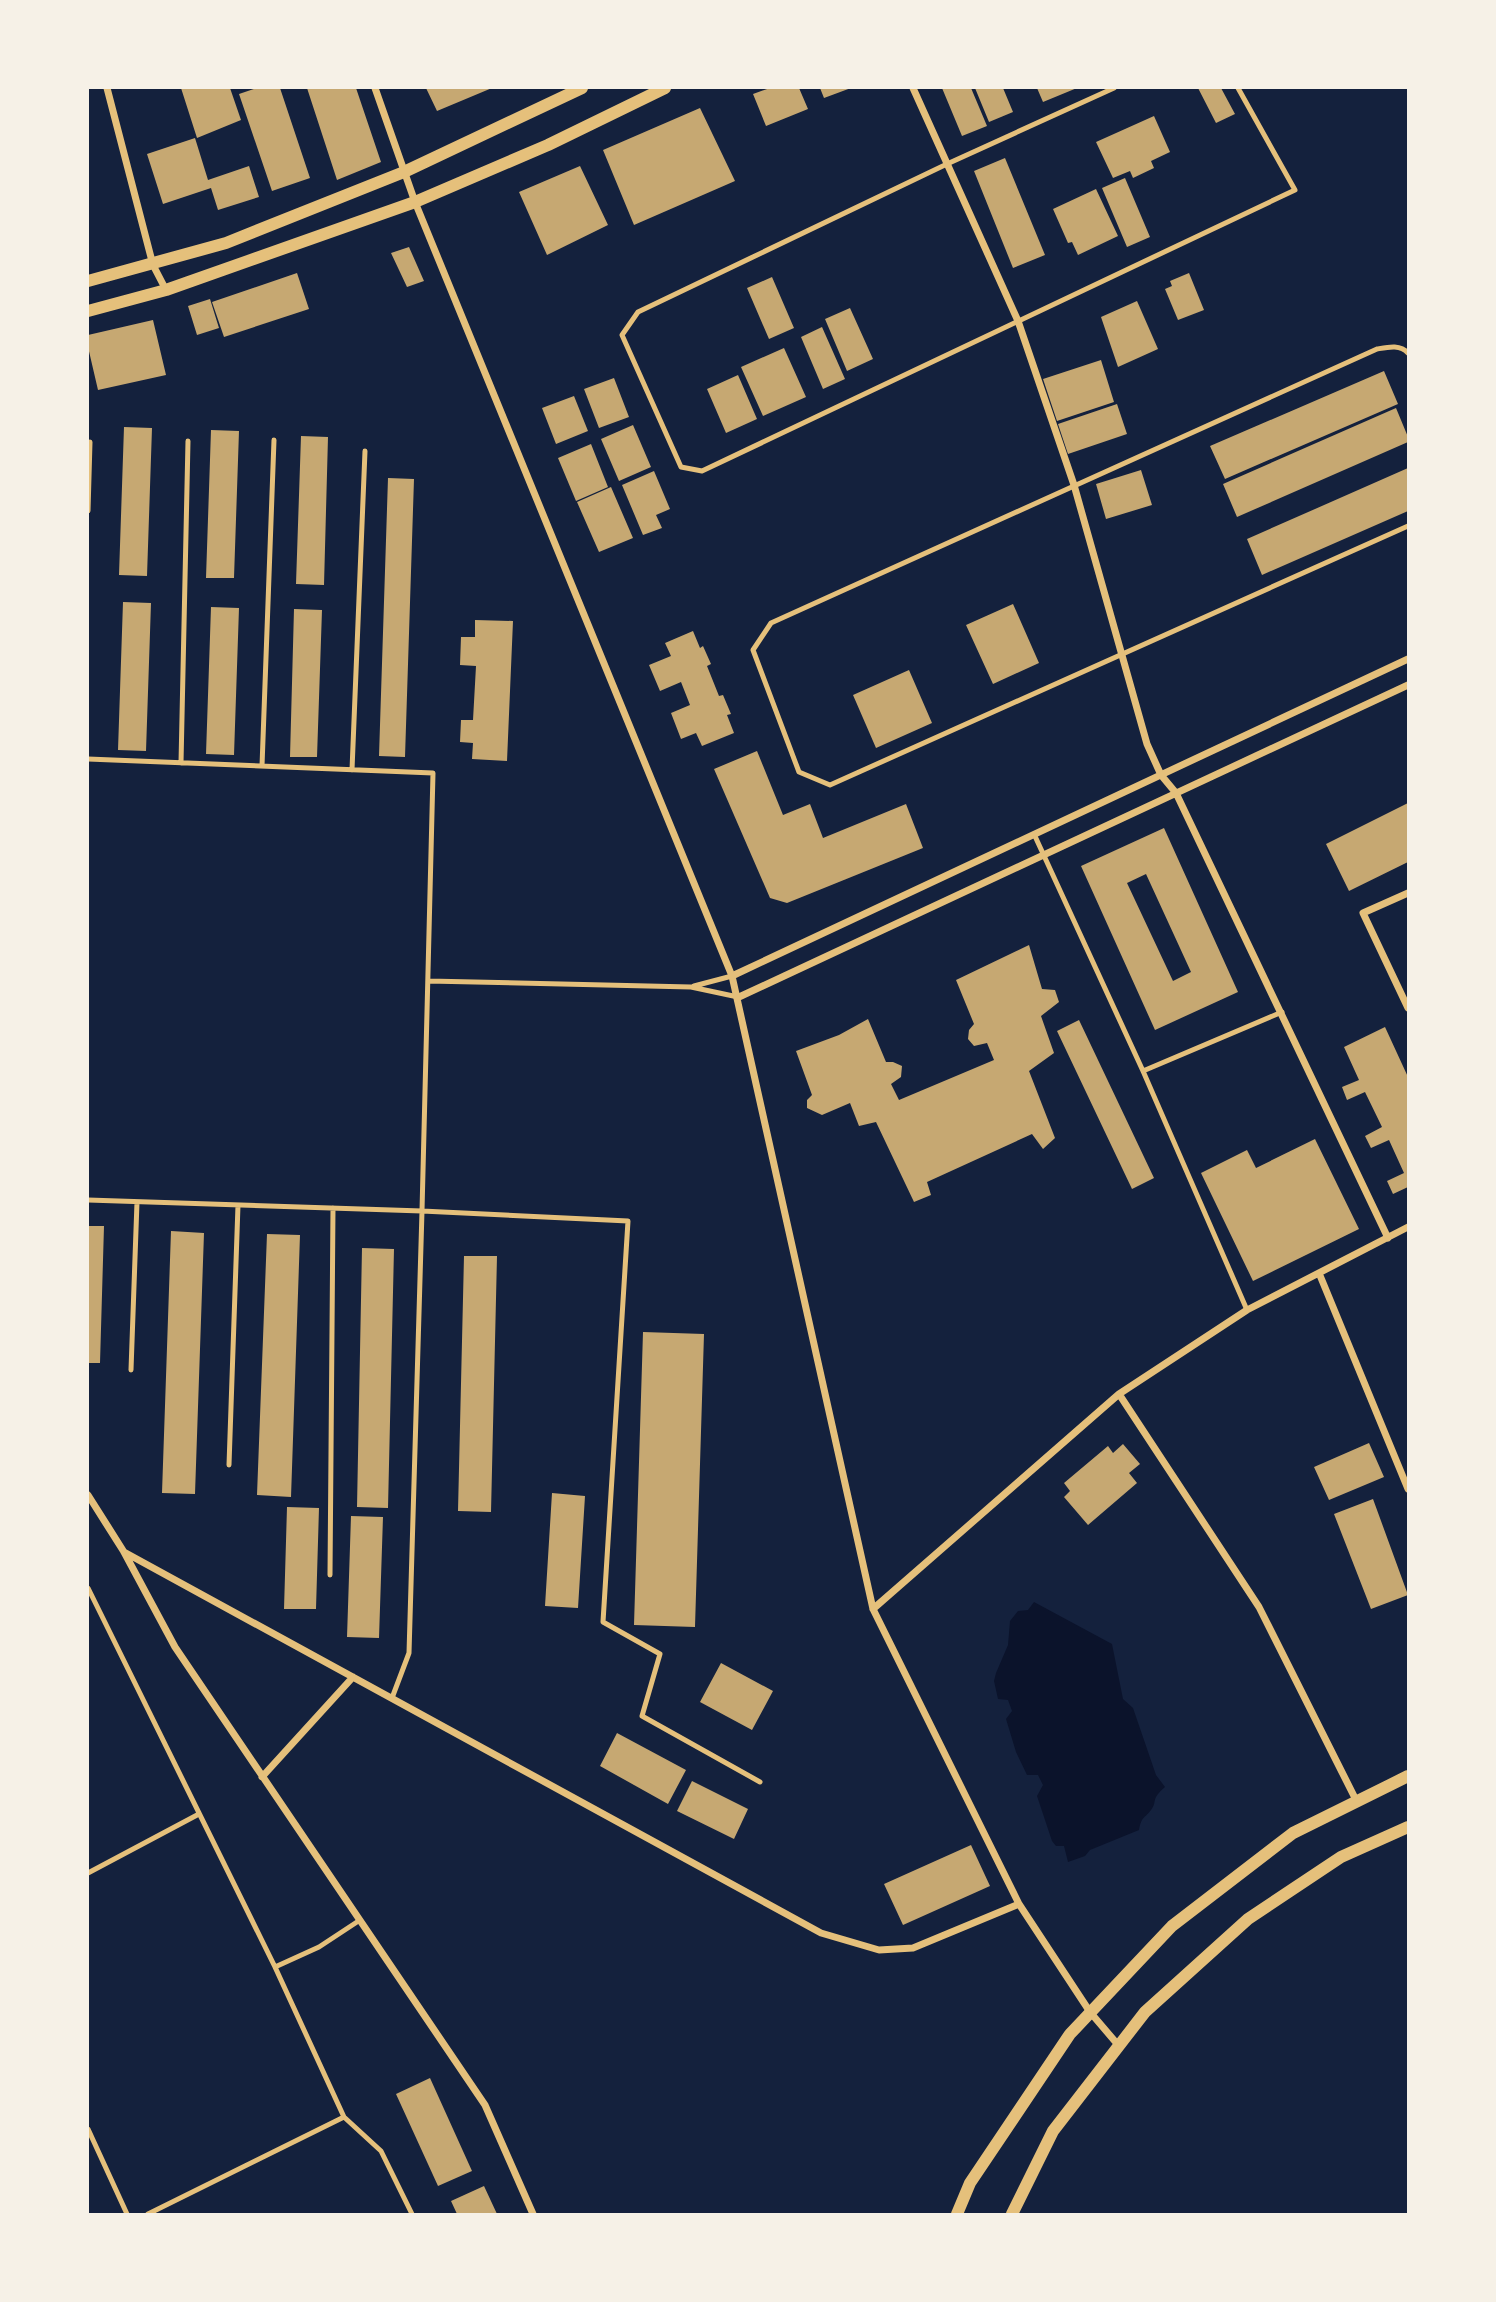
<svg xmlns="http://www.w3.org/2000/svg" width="1496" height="2302" viewBox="0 0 1496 2302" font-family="'PT Sans Narrow',sans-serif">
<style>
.water{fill:#0b132b}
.building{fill:#c6a872;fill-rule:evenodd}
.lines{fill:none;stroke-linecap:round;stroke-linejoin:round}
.service{stroke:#e5c07b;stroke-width:5}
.minor{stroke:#e5c07b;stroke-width:7}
.tertiary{stroke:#e5c07b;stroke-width:12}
</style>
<rect width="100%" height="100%" fill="#14213d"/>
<path class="water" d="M 1034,1602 L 1112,1644 L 1123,1699 L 1133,1708 L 1156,1775 L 1165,1787 C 1150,1800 1158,1801 1151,1810 C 1143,1820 1142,1816 1139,1830 L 1090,1850 L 1085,1856 L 1068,1862 L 1064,1846 L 1056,1846 L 1052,1841 L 1037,1796 L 1043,1785 L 1038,1775 L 1027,1775 L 1016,1752 L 1006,1719 L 1012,1711 L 1008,1700 L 998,1699 L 994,1681 L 996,1673 L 1008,1645 L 1010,1621 L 1018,1611 L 1028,1610 Z"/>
<path class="building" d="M 181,88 L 230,88 L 241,120 L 197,138 Z
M 257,88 L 280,88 L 310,178 L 272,191 L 239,94 Z
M 307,88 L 356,88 L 381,162 L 337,180 Z
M 426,88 L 492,88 L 437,111 Z
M 770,88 L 799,88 L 808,109 L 766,126 L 753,94 Z
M 820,88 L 851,88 L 824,98 Z
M 942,88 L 971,88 L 987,126 L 962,136 Z
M 975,88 L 1003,88 L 1013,112 L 989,122 Z
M 1037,88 L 1077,88 L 1043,102 Z
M 1198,88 L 1221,88 L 1235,114 L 1216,123 Z
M 700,108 L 735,181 L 634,225 L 603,150 Z
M 1154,116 L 1170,152 L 1151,161 L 1154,168 L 1133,178 L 1130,171 L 1113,178 L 1096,142 Z
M 195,138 L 208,180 L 249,166 L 259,197 L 218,210 L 211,188 L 163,204 L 147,154 Z
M 1005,158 L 1045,255 L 1013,268 L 974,171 Z
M 580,166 L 608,225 L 547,255 L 519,192 Z
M 1125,178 L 1150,237 L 1127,247 L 1102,188 Z
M 1096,189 L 1118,236 L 1078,255 L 1072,242 L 1068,243 L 1053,209 Z
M 409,247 L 424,281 L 407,287 L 391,253 Z
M 297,273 L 309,309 L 224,337 L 212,302 Z
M 1189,273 L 1204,310 L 1178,320 L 1165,289 L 1172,286 L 1170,281 Z
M 772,277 L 794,328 L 769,339 L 747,288 Z
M 210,299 L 219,328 L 197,335 L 188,306 Z
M 1137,301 L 1158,349 L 1118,367 L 1101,317 Z
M 850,308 L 873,359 L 847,371 L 825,319 Z
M 153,320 L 166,375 L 98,390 L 88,347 L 88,335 Z
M 822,327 L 845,379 L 823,389 L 801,337 Z
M 784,348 L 806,397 L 763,416 L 741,367 Z
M 1101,360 L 1114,402 L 1057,421 L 1043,379 Z
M 1384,371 L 1398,404 L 1225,479 L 1210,446 Z
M 738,375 L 757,419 L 726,433 L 707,389 Z
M 614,378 L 629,417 L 599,428 L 584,389 Z
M 574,396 L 588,431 L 556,444 L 542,408 Z
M 1117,404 L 1127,434 L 1068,454 L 1058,424 Z
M 1396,408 L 1408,437 L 1408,442 L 1237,517 L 1223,484 Z
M 633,425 L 651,467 L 619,481 L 601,439 Z
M 124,427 L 152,428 L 147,576 L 119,575 Z
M 211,430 L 239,431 L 234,578 L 206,578 Z
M 301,436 L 328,437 L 324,585 L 296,584 Z
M 591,444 L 608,487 L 576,501 L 558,458 Z
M 1408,468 L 1408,511 L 1262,575 L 1247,539 Z
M 1141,470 L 1152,505 L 1106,519 L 1096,484 Z
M 654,471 L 670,509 L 656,515 L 662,528 L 643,535 L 622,485 Z
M 388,478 L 414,479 L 405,757 L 379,756 Z
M 611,487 L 633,538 L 599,552 L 577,502 Z
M 123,602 L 151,603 L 146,751 L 118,750 Z
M 1013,604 L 1039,663 L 993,684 L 966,625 Z
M 211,607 L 239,608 L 234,755 L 206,754 Z
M 294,609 L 322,610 L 317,757 L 290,757 Z
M 475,620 L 513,621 L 507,761 L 472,759 L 473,743 L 460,742 L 461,720 L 473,720 L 476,666 L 460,665 L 461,637 L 475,637 Z
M 693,631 L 700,648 L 703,646 L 711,664 L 707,666 L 719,696 L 723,695 L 731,714 L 727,715 L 734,733 L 702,746 L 696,733 L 681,739 L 671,713 L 690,705 L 681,682 L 660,691 L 649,665 L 671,656 L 665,643 Z
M 909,670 L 932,723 L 876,748 L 853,695 Z
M 757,751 L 783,815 L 810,804 L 823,838 L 906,804 L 923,848 L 787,903 L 770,898 L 714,769 Z
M 1408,803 L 1408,862 L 1349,891 L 1326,844 Z
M 1164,828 L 1238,992 L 1155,1030 L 1081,866 ZM 1146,874 L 1191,972 L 1173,981 L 1127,883 Z
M 1029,945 L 1042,989 L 1055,990 L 1059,1002 L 1041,1016 L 1054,1053 L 1029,1071 L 1055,1138 L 1043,1149 L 1032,1134 L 927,1182 L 931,1195 L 914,1202 L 876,1122 L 859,1126 L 850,1103 L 822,1115 L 807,1108 L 807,1100 L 812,1095 L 796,1051 L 839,1035 L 868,1019 L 886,1062 L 893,1062 L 902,1066 L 901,1077 L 891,1084 L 899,1100 L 994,1060 L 987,1043 L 974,1046 L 968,1039 L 969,1030 L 974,1024 L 956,980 Z
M 1079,1020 L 1154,1178 L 1132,1189 L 1057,1031 Z
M 1385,1027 L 1408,1077 L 1408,1187 L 1393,1194 L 1387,1181 L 1404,1173 L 1389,1140 L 1371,1148 L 1365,1136 L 1382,1127 L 1365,1092 L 1347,1100 L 1342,1087 L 1359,1080 L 1344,1047 Z
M 1315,1139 L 1359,1229 L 1253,1281 L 1201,1173 L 1247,1150 L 1256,1168 Z
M 88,1226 L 104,1226 L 100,1363 L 88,1363 Z
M 171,1231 L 204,1233 L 195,1494 L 162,1493 Z
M 267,1234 L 300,1235 L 291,1497 L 257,1495 Z
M 362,1248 L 394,1249 L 388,1508 L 357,1507 Z
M 464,1256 L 497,1256 L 491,1512 L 458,1511 Z
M 643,1332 L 704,1334 L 695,1627 L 634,1625 Z
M 1369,1443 L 1384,1477 L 1329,1500 L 1314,1467 Z
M 1123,1444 L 1140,1464 L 1129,1473 L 1137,1483 L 1088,1525 L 1064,1497 L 1070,1491 L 1064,1483 L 1108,1446 L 1113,1453 Z
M 552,1493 L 585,1496 L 578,1608 L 545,1606 Z
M 1373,1499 L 1408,1595 L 1371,1609 L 1334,1514 Z
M 287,1507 L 319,1508 L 316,1609 L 284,1609 Z
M 351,1516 L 383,1517 L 379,1638 L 347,1637 Z
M 721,1663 L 773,1691 L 752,1730 L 700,1702 Z
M 617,1733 L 686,1770 L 668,1804 L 600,1766 Z
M 692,1781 L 748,1809 L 734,1839 L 677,1811 Z
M 971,1845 L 990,1886 L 903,1925 L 884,1884 Z
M 430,2078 L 472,2171 L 438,2186 L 396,2094 Z
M 484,2186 L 497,2214 L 457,2214 L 451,2201 Z"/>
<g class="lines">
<path class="service" d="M 1114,88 L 947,164 L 638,312 L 622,335 L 681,467 L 702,471 L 1295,190 L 1238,88
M 1408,353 C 1400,344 1388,347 1377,349 L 771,623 L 753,650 L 799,772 L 830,785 L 1408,526
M 88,511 L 90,442
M 88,759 L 433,773 L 422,1211 L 88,1200
M 181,763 L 188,441
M 262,766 L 274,440
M 352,770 L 365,451
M 1034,834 L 1143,1071 L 1247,1310
M 428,981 L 691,987 L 738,997
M 694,986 L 732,976
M 1143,1071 L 1282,1012
M 131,1370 L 137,1202
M 229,1465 L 238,1205
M 330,1575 L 333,1208
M 88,1588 L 275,1967 L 344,2117 L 381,2151 L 412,2214
M 392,1698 L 409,1653 L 422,1211 L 628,1221 L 603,1622 L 660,1654 L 642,1716 L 760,1782
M 88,1873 L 199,1814
M 275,1967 L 319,1947 L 360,1920
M 88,2129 L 127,2214
M 148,2214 L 344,2117"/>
<path class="minor" d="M 107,88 L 153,265 L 166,290
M 375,88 L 415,202 L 732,976 L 873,1609 L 1019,1904 L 1090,2012 L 1119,2046
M 913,88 L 1018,321 L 1074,485 L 1147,744 L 1161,775 L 1176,793 L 1388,1238
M 1408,893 L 1363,913 L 1408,1008
M 732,976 L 1408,659
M 739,997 L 1408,685
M 1319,1273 L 1408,1489
M 1119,1394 L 1259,1607 L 1357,1802
M 88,1495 L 124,1552 L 175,1647 L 485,2105 L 533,2214
M 124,1552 L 821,1933 L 879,1950 L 913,1948 L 1019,1904
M 873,1609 L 1119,1394 L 1247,1310 L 1408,1227
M 262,1777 L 353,1677"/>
<path class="tertiary" d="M 88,281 L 226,243 L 404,172 L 582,88
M 88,311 L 166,290 L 415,202 L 548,145 L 665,88
M 957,2214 L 970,2183 L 1070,2034 L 1172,1926 L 1293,1833 L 1408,1776
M 1012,2214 L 1053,2131 L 1145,2012 L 1248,1919 L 1341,1857 L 1408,1827"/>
</g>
<rect width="1496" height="2302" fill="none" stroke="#f6f1e7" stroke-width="178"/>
</svg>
